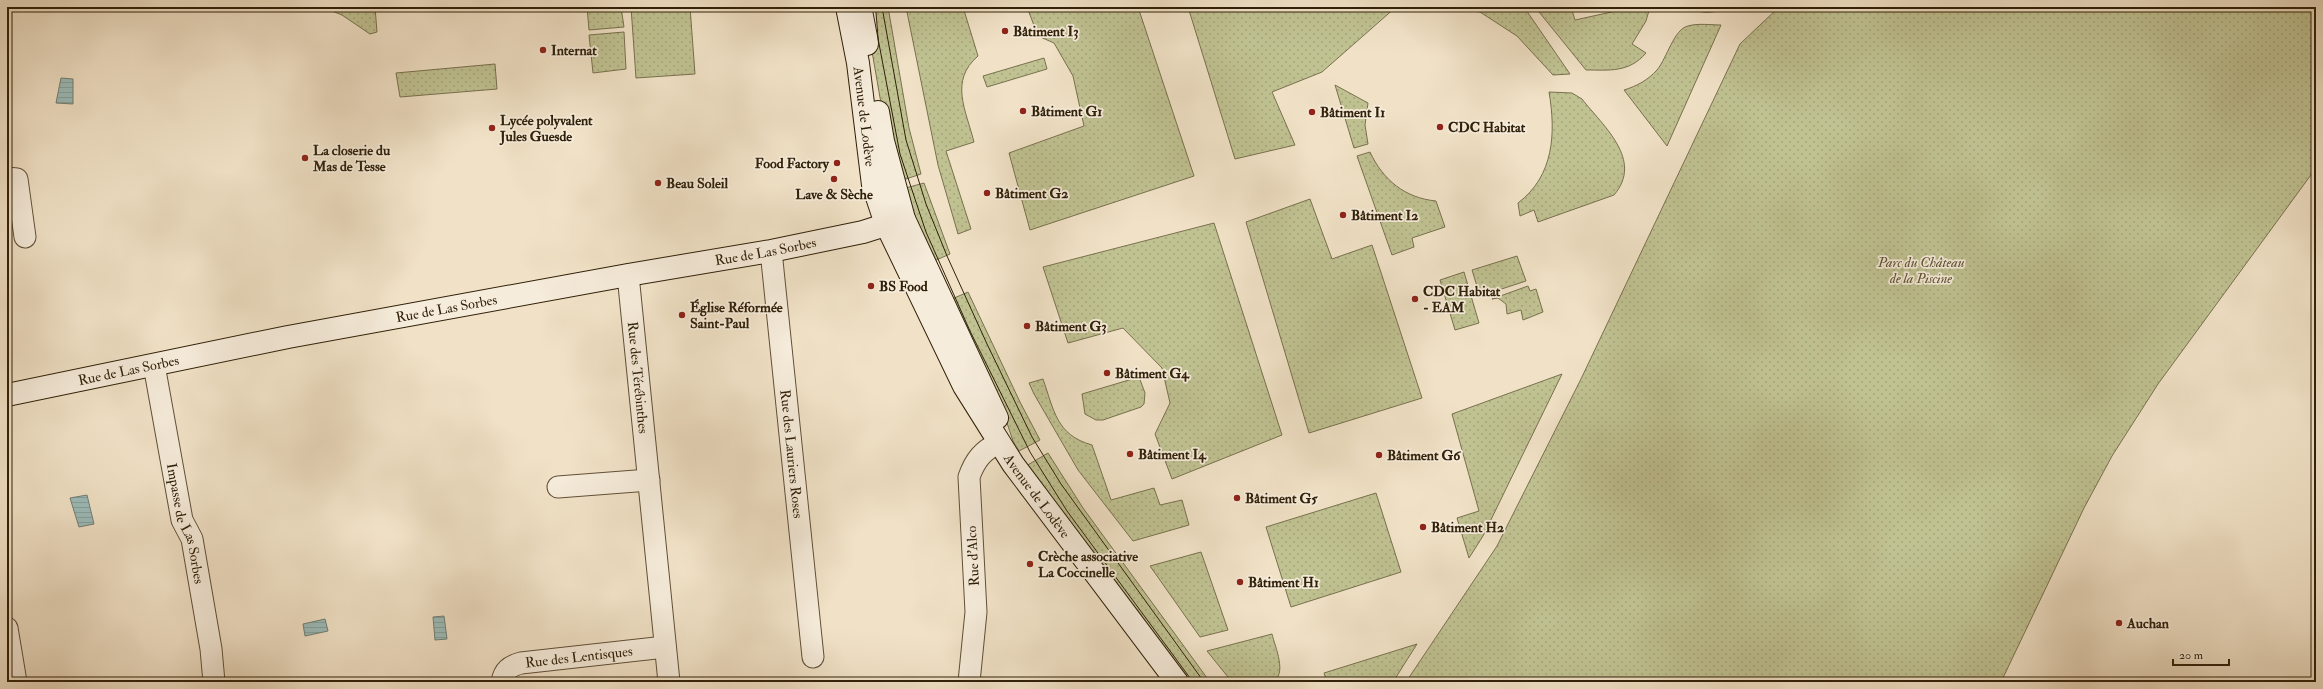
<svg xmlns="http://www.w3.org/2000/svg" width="2323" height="689" viewBox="0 0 2323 689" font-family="'IM FELL Double Pica',serif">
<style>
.grass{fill:url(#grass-dots);stroke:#78714e}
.water{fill:url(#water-rules);stroke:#717e74}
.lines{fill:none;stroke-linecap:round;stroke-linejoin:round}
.street-casing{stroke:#605038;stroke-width:23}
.secondary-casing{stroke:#302009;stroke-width:24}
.street{stroke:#f6ecdb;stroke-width:21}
.secondary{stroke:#f6ecdb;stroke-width:22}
.tram{stroke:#302009;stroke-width:1}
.poi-dot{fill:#8f2418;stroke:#f6ecdb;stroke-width:1.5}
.labels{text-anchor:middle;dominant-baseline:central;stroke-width:3.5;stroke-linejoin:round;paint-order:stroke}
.poi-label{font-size:14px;font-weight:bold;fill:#302009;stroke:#f6ecdb;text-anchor:start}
.street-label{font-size:14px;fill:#302009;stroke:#f6ecdb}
.park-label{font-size:14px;font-style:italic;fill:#5b5132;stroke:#f6ecdb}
</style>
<defs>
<pattern id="grass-dots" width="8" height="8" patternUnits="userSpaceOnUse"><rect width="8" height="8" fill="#c0c292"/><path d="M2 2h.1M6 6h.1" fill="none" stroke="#a5a67d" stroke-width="1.8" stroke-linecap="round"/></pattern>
<pattern id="water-rules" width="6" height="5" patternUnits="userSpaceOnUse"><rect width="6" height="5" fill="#9cbdbb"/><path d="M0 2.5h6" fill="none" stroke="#87a29f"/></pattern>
</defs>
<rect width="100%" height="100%" fill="#f1e2c7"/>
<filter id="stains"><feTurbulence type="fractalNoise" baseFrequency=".005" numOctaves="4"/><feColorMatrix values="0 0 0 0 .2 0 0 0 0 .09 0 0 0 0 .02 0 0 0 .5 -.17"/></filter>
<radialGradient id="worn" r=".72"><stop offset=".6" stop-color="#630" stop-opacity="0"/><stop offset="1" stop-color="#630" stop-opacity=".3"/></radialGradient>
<path class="grass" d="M 322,7 L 375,7 L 377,32 L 370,34 L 342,15 Z
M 587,7 L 621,7 L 624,27 L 589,30 Z
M 631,7 L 690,7 L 695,74 L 636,78 Z
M 872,7 L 888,7 L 909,128 L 921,174 L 900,181 L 886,132 L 870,40 Z
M 906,7 L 963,7 L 978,56 C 949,81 966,110 974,142 L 946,151 L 971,229 L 958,234 L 938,165 Z
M 1027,7 L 1138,7 L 1194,176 L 1030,230 L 1009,153 L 1084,126 L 1073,76 L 1054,43 L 1038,36 Z
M 1188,7 L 1396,7 L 1322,72 L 1272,92 L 1295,145 L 1235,159 Z
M 1450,7 L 1524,7 L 1570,74 L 1553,75 L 1517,36 L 1480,12 Z
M 1535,7 L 1571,7 L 1575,20 L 1634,7 L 1650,7 L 1646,21 L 1632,44 L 1646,53 C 1629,73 1609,70 1586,70 Z
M 1691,7 L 1735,7 C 1722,10 1702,17 1691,7 Z
M 1779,7 L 2316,7 L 2316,168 L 2158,384 L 2112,456 L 2084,508 L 2001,682 L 1406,682 L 1497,546 L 1581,379 L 1740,44 Z
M 1721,25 L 1667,146 L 1624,90 C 1637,86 1648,80 1657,70 C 1667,58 1674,29 1688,26 C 1698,23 1711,25 1721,25 Z
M 624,32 L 626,69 L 593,73 L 589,35 Z
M 1044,58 L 1047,69 L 987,87 L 983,76 Z
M 495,64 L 497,89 L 400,97 L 396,73 Z
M 1335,85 L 1368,103 L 1365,125 L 1368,144 L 1354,148 Z
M 1549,92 L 1572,93 L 1582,99 C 1603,126 1644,160 1614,195 L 1538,222 L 1534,210 L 1520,216 L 1518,203 C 1554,176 1556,133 1549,92 Z
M 1370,152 C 1383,180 1405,198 1436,201 L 1445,227 L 1412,238 L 1414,247 L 1392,255 L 1357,156 Z
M 924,183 L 950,254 L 934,261 L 902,189 Z
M 1310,199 L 1332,259 L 1372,245 L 1422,398 L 1309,433 L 1246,222 Z
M 1214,223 L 1282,435 L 1172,479 L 1155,434 L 1170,403 L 1162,368 L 1123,328 L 1068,343 L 1043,267 Z
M 1517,256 L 1526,281 L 1480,296 L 1472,270 Z
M 1464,272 L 1479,323 L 1455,330 L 1440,280 Z
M 1528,286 L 1530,291 L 1536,289 L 1543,312 L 1523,320 L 1521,310 L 1507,314 L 1506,304 L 1498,298 L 1492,299 Z
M 968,292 L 1020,402 L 1040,440 L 1019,451 L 1013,441 L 1002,408 L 952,299 Z
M 1562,374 L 1483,536 L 1469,558 L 1457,518 L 1479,511 L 1452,414 Z
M 1139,377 L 1145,393 L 1144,404 L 1141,407 L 1103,420 L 1096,420 L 1085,414 L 1082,394 Z
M 1043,379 C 1054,410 1056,435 1092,445 L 1111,500 L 1154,488 L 1160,505 L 1182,500 L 1189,525 L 1133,541 L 1078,470 L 1034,394 L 1029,383 Z
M 1048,453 L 1083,508 L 1210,682 L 1187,682 L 1026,466 Z
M 1376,493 L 1401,572 L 1291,607 L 1266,527 Z
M 1201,552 L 1228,630 L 1200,637 L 1150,566 Z
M 1272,634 C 1275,647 1288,675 1272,682 L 1232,682 L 1207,651 Z
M 1417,644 L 1393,682 L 1327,682 L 1324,673 Z"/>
<path class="water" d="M 61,78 L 73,79 L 73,104 L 56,103 Z
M 87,495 L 94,524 L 79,527 L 70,498 Z
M 444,616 L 447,639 L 435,640 L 433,617 Z
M 325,619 L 328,631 L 305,636 L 303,624 Z"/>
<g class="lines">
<defs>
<g id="street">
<path d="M 7,178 L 17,179 L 25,237"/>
<path id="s1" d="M 771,251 L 813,657"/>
<path id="s2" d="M 628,275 L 669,682"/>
<path id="s3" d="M 154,365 L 182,520 L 192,539 L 211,649 L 214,682"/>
<path d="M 558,487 L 649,480"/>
<path d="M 7,628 L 16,682"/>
<path id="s4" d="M 502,682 C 504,670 510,666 521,663 L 665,647"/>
<path d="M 969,682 L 976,612 L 969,477 C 975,460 983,450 999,443"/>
</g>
<g id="secondary">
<path id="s5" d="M 847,7 L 858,63 L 873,185 L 886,224 L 964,386 L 1013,464 L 1177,682"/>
<path d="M 864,7 L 867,44"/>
<path d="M 878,112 L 883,141 L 904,219 L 997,418"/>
<path id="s6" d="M 7,395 L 288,337 L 628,275 L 771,251 L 863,232 L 904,219"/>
</g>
</defs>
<use href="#street" class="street-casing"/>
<use href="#secondary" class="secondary-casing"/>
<use href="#street" class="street"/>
<use href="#secondary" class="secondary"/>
<path class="tram" d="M 872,7 L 900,154 L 926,232 L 970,331 L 1030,452 L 1067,511 L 1193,682
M 882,7 L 906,140 L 926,204 L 947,256 L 987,344 L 1032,437 L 1061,484 L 1204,682"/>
</g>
<g class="poi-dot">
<circle cx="1005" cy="31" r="4"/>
<circle cx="543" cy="50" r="4"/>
<circle cx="1023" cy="111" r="4"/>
<circle cx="1312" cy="112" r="4"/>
<circle cx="1440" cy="127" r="4"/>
<circle cx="492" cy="128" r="4"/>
<circle cx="305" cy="158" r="4"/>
<circle cx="837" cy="163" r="4"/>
<circle cx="834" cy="179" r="4"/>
<circle cx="658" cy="183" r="4"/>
<circle cx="987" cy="193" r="4"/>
<circle cx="1343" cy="215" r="4"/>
<circle cx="871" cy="286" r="4"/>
<circle cx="1415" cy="299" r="4"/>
<circle cx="682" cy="315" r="4"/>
<circle cx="1027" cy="326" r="4"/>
<circle cx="1107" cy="373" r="4"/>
<circle cx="1130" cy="454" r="4"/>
<circle cx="1379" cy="455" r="4"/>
<circle cx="1237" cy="498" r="4"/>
<circle cx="1423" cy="527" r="4"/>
<circle cx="1030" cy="564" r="4"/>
<circle cx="1240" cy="582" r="4"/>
<circle cx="2119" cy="623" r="4"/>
</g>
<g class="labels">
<g class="poi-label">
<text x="1013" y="31">Bâtiment I3</text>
<text x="551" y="50">Internat</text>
<text x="1031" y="111">Bâtiment G1</text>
<text x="1320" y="112">Bâtiment I1</text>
<text x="500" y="120">Lycée polyvalent<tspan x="500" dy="16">Jules Guesde</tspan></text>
<text x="1448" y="127">CDC Habitat</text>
<text x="313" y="150">La closerie du<tspan x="313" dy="16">Mas de Tesse</tspan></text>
<text x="829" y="163" text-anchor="end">Food Factory</text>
<text x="666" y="183">Beau Soleil</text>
<text x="995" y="193">Bâtiment G2</text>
<text x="834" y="194" text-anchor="middle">Lave &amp; Sèche</text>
<text x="1351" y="215">Bâtiment I2</text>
<text x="879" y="286">BS Food</text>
<text x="1423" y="291">CDC Habitat<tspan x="1423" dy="16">- EAM</tspan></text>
<text x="690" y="307">Église Réformée<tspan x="690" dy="16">Saint-Paul</tspan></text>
<text x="1035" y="326">Bâtiment G3</text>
<text x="1115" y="373">Bâtiment G4</text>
<text x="1138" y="454">Bâtiment I4</text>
<text x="1387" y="455">Bâtiment G6</text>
<text x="1245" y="498">Bâtiment G5</text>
<text x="1431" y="527">Bâtiment H2</text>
<text x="1038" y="556">Crèche associative<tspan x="1038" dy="16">La Coccinelle</tspan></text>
<text x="1248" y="582">Bâtiment H1</text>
<text x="2127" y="623">Auchan</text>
</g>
<g class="street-label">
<text stroke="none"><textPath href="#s5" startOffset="111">Avenue de Lodève</textPath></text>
<text stroke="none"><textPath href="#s6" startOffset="772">Rue de Las Sorbes</textPath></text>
<text stroke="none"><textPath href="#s6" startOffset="448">Rue de Las Sorbes</textPath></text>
<text stroke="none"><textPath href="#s6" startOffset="124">Rue de Las Sorbes</textPath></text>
<text stroke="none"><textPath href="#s2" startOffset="103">Rue des Térébinthes</textPath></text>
<text stroke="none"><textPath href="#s1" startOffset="204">Rue des Lauriers Roses</textPath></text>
<text stroke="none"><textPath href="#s5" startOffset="533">Avenue de Lodève</textPath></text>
<text stroke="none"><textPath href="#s3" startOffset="162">Impasse de Las Sorbes</textPath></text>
<text transform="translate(973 556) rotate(-93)">Rue d'Alco</text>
<text stroke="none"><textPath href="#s4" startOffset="87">Rue des Lentisques</textPath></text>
</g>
<g class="park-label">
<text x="1921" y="262">Parc du Château<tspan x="1921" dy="16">de la Piscine</tspan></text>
</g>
</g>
<rect width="2323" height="689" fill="none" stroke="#f1e2c7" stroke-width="24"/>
<rect x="8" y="8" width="2307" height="673" fill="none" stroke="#302009" stroke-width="2"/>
<rect x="12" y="12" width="2299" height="665" fill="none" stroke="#302009"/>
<path d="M2173 659v6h56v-6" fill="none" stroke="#302009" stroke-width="2"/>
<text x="2179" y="659" font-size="12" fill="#302009" stroke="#f6ecdb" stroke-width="3" paint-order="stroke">20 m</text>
<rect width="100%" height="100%" filter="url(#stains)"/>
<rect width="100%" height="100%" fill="url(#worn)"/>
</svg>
